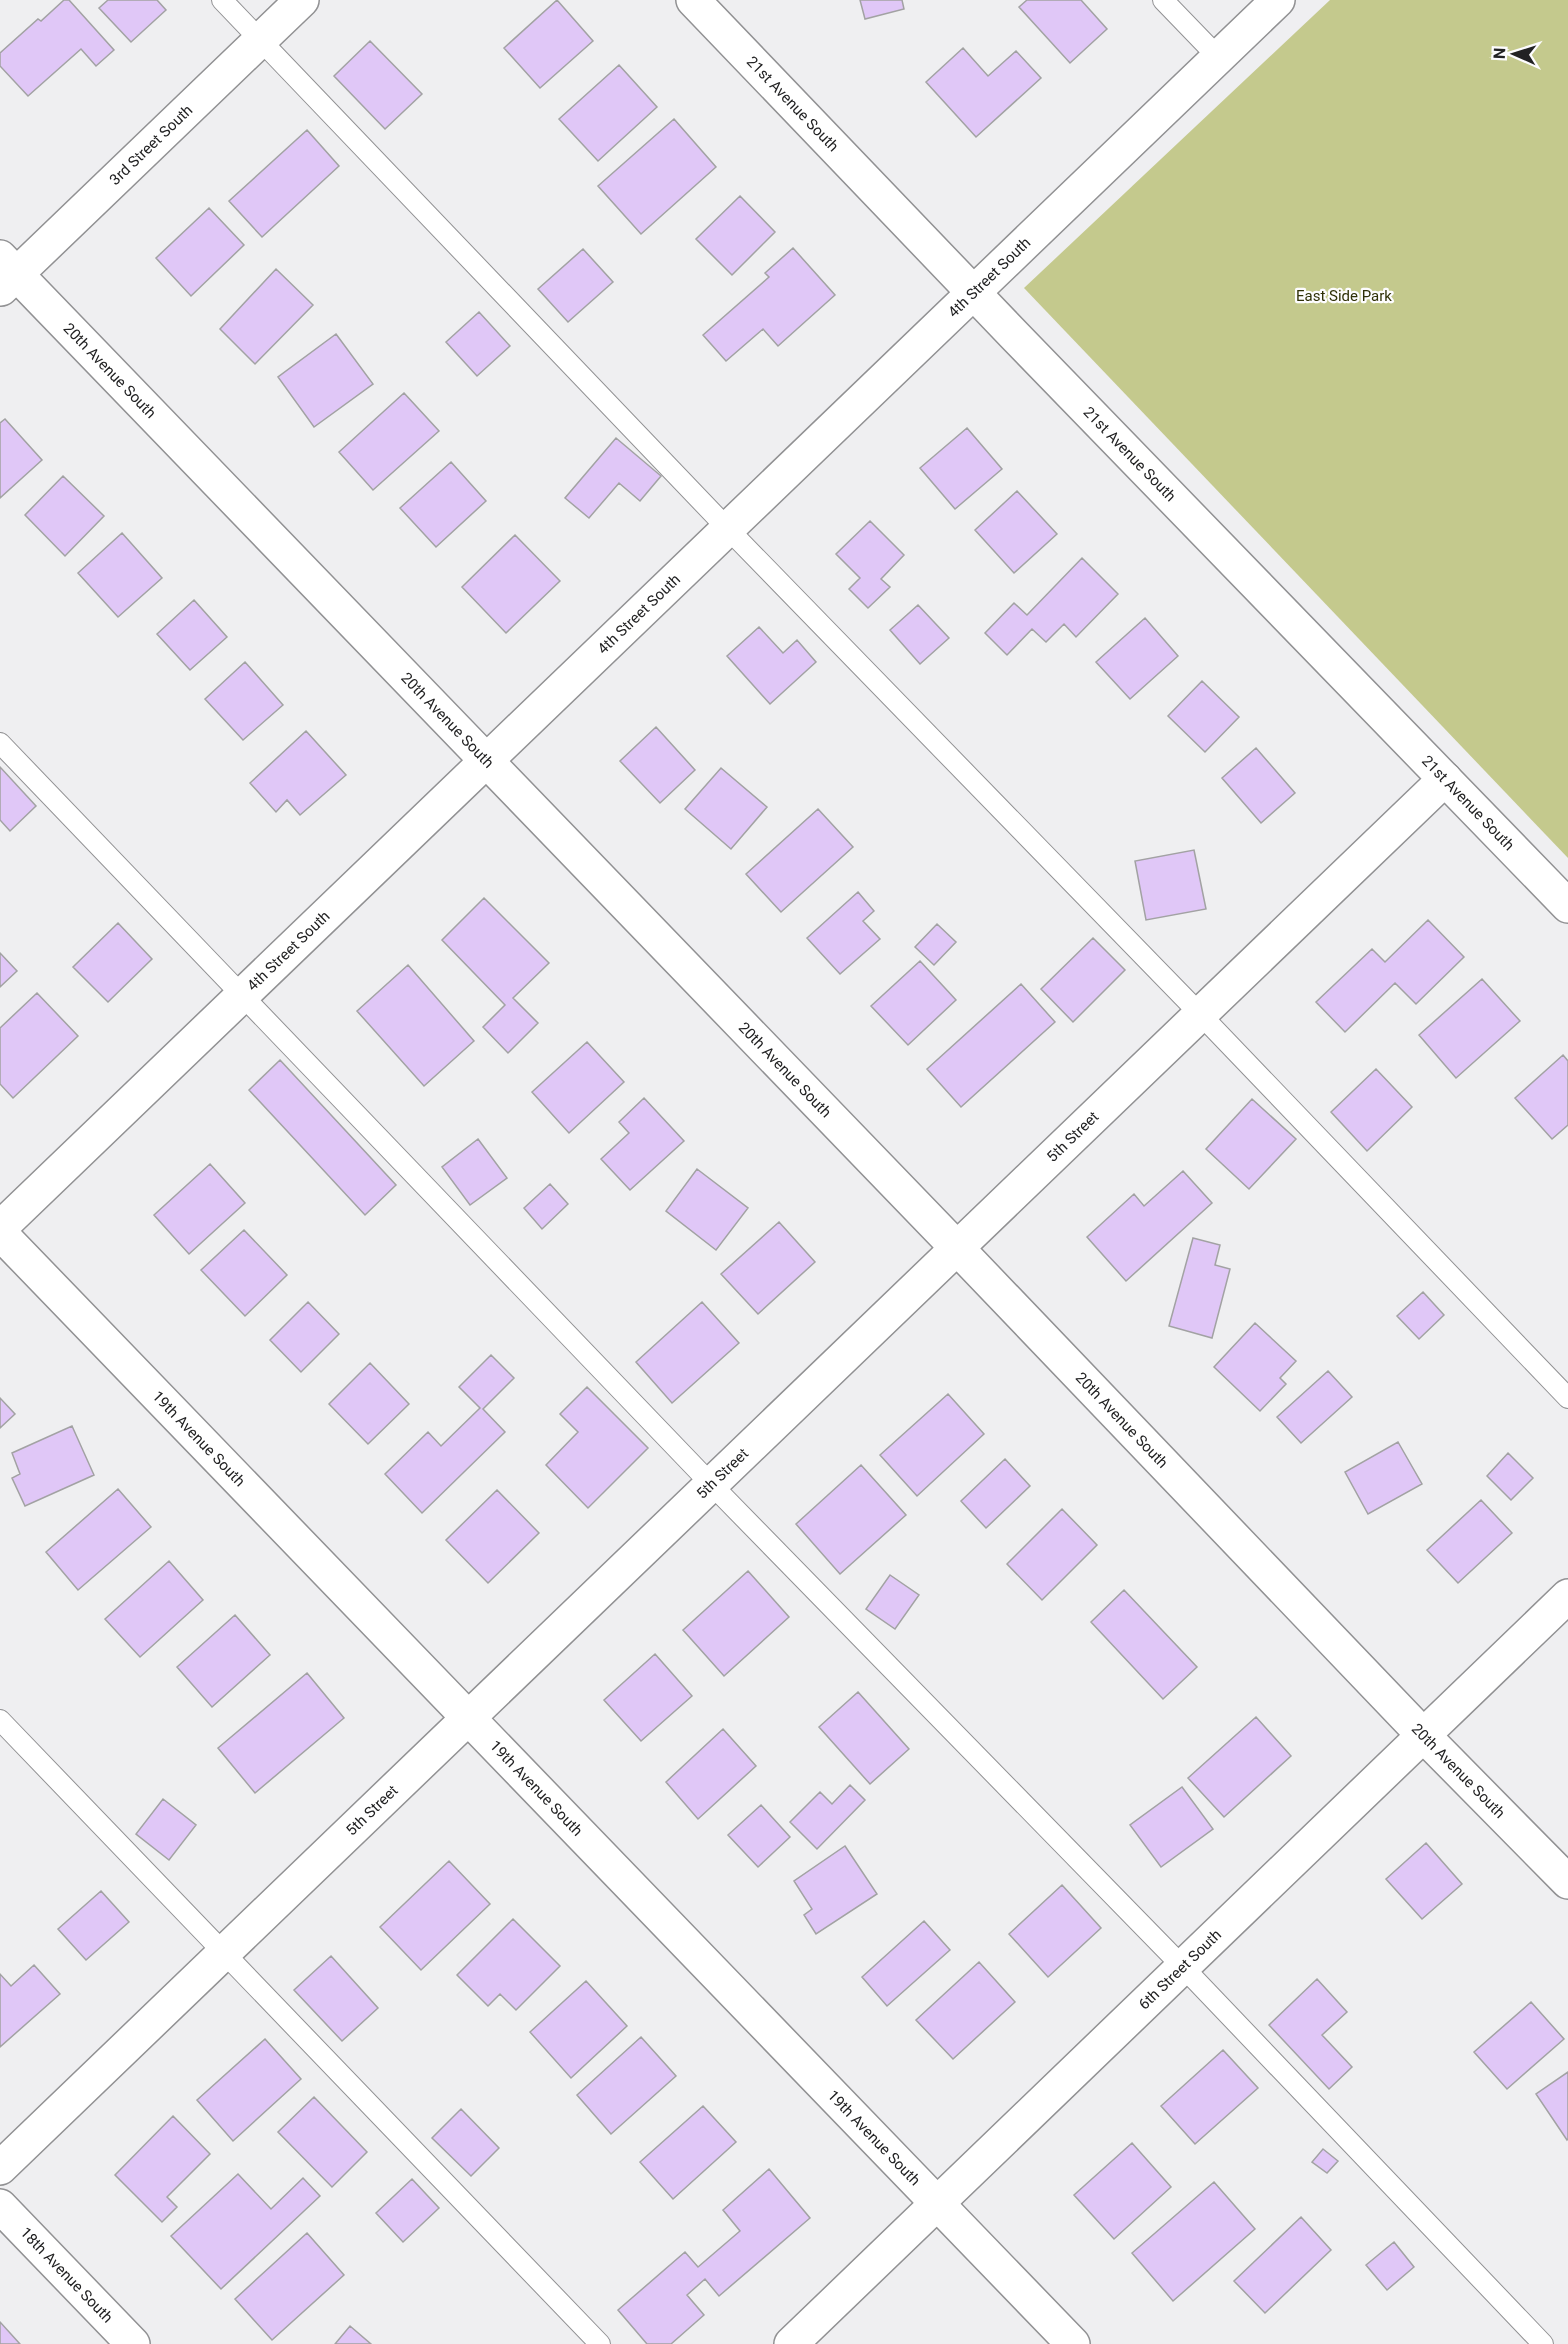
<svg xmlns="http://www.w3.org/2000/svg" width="1568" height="2344" viewBox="0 0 1568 2344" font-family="Roboto,sans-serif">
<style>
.green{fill:#c4c98d}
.building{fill:#e0c7f7;stroke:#a2a2a3;stroke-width:1.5}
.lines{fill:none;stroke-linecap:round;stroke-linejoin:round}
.service-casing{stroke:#919193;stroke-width:22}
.minor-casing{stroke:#919193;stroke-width:36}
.service{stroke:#fff;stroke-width:20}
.minor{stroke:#fff;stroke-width:33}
.labels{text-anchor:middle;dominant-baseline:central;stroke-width:4.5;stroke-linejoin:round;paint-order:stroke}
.street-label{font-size:15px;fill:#222223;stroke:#fdfcfe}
.park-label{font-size:15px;fill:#2f3007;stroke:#fdfcfe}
</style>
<rect width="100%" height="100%" fill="#efeff1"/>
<path class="green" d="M 1330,0 L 1568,0 L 1568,858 L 1024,288 Z"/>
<path class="building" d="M 64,0 L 69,0 L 114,50 L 96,66 L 81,49 L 28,96 L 0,66 L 0,53 L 38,19 L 41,21 Z
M 108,0 L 157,0 L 166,10 L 131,42 L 99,8 Z
M 557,0 L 593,41 L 540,88 L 504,48 Z
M 860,0 L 902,0 L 904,9 L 865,19 Z
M 1027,0 L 1081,0 L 1107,29 L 1070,63 L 1019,7 Z
M 370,41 L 422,94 L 385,129 L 334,76 Z
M 963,48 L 988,76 L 1016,51 L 1041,78 L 976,137 L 926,82 Z
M 619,65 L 657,107 L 598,161 L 559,119 Z
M 674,119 L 716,167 L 641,234 L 598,186 Z
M 307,130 L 339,166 L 262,237 L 229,201 Z
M 740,196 L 775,232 L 732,275 L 696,239 Z
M 209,208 L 244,245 L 191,296 L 156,258 Z
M 793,248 L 835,295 L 778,346 L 763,329 L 726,361 L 703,335 L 769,277 L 765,273 Z
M 583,249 L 613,282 L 568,322 L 538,289 Z
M 276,269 L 313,305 L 255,364 L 220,329 Z
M 479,312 L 510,346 L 477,376 L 446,342 Z
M 336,334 L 373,384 L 314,427 L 278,377 Z
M 404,393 L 439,431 L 373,490 L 339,452 Z
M 5,419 L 42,460 L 0,498 L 0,423 Z
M 967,428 L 1002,469 L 955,509 L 920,468 Z
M 616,438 L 661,476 L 640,501 L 619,483 L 589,518 L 565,498 Z
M 451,462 L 486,501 L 436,547 L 400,508 Z
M 63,476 L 104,516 L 65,556 L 25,515 Z
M 1017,491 L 1057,534 L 1014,573 L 975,530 Z
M 870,521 L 904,555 L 881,579 L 890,587 L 868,608 L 849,589 L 860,578 L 836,554 Z
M 122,533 L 162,578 L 118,617 L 78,573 Z
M 515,535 L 560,581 L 506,633 L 462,587 Z
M 1082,558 L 1118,594 L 1076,637 L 1064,624 L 1046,642 L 1032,629 L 1007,655 L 985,633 L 1014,603 L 1027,615 Z
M 194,600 L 227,637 L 190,670 L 157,634 Z
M 918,605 L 949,638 L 920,664 L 890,630 Z
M 1145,618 L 1178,656 L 1130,699 L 1096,662 Z
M 759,627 L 783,653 L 797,640 L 816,662 L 770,704 L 727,656 Z
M 245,662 L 283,705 L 243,740 L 205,699 Z
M 1202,681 L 1239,717 L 1205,752 L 1168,716 Z
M 656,727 L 695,770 L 660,803 L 620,761 Z
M 306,731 L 346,775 L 300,815 L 287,800 L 276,812 L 250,783 Z
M 1256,748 L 1295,793 L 1261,823 L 1222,778 Z
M 0,767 L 36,806 L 10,831 L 0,820 Z
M 721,768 L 767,807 L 731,849 L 685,809 Z
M 818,809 L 853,847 L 781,912 L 746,874 Z
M 1194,850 L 1206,909 L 1146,920 L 1135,861 Z
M 858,892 L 874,911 L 863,921 L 880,939 L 840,974 L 807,938 Z
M 484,898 L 549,963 L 513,998 L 538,1023 L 508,1053 L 483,1027 L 505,1005 L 442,940 Z
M 1428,920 L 1464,957 L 1416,1004 L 1395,983 L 1345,1032 L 1316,1002 L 1372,949 L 1385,962 Z
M 118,923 L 152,959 L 108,1002 L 73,967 Z
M 937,924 L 956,942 L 934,965 L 915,947 Z
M 1093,938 L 1125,970 L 1073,1022 L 1041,989 Z
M 0,953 L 17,971 L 0,987 Z
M 920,961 L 956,1000 L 908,1045 L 871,1006 Z
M 408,965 L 474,1041 L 424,1086 L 357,1011 Z
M 1482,979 L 1520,1021 L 1456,1078 L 1419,1035 Z
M 1021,984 L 1055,1022 L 961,1107 L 927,1069 Z
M 37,993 L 78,1036 L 13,1098 L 0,1084 L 0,1028 Z
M 587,1042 L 624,1082 L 569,1133 L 532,1092 Z
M 1563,1055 L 1568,1061 L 1568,1125 L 1552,1139 L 1515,1098 Z
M 280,1060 L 396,1185 L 365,1215 L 249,1090 Z
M 1376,1069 L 1412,1107 L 1367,1151 L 1331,1112 Z
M 644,1098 L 684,1141 L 630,1190 L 601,1159 L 629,1133 L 619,1122 Z
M 1252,1099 L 1296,1139 L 1249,1189 L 1206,1149 Z
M 478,1139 L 507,1178 L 470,1205 L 442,1167 Z
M 210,1164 L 245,1203 L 189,1254 L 154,1215 Z
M 697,1169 L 748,1208 L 716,1250 L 666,1211 Z
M 1183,1171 L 1212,1203 L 1126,1281 L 1087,1237 L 1134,1194 L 1144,1206 Z
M 550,1184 L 568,1204 L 542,1229 L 524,1208 Z
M 779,1222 L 815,1262 L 758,1314 L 721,1274 Z
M 244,1230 L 287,1275 L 245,1316 L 201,1270 Z
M 1193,1238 L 1220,1245 L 1215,1265 L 1230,1269 L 1212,1338 L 1169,1326 Z
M 1423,1292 L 1444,1315 L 1419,1339 L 1397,1316 Z
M 308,1302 L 339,1334 L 301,1372 L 270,1340 Z
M 702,1302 L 739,1343 L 672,1403 L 636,1362 Z
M 1255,1323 L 1296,1361 L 1280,1378 L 1286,1384 L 1260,1411 L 1214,1367 Z
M 491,1355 L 514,1378 L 483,1409 L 505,1432 L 422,1513 L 385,1474 L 428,1432 L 441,1446 L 480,1408 L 459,1387 Z
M 370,1363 L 409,1404 L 368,1444 L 329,1404 Z
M 1328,1371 L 1352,1397 L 1301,1443 L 1277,1417 Z
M 587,1387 L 648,1448 L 588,1508 L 546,1465 L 578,1432 L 560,1414 Z
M 948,1394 L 984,1434 L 917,1496 L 880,1455 Z
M 0,1398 L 15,1414 L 0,1428 Z
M 72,1426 L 94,1475 L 25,1506 L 12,1478 L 20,1474 L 12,1453 Z
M 1398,1442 L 1422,1484 L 1368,1514 L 1345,1472 Z
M 1508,1453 L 1533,1478 L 1511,1500 L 1487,1476 Z
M 1005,1459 L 1030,1486 L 986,1528 L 961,1501 Z
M 861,1465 L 906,1515 L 840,1574 L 796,1524 Z
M 118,1489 L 151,1527 L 78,1590 L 46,1552 Z
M 497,1490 L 539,1533 L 488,1583 L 446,1540 Z
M 1481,1500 L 1512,1533 L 1458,1583 L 1427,1550 Z
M 1062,1509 L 1097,1545 L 1042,1600 L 1007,1564 Z
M 169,1561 L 203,1600 L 140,1657 L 105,1619 Z
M 748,1571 L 789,1617 L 724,1676 L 683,1630 Z
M 890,1575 L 919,1595 L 895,1629 L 866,1609 Z
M 1124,1590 L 1197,1667 L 1163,1699 L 1091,1622 Z
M 235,1615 L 270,1655 L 212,1707 L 177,1667 Z
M 655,1654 L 692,1696 L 641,1741 L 604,1700 Z
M 307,1673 L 344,1718 L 255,1793 L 218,1748 Z
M 858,1692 L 909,1749 L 870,1784 L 819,1727 Z
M 1256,1717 L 1291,1756 L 1224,1817 L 1188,1778 Z
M 723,1729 L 756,1766 L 698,1819 L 666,1782 Z
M 850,1785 L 865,1800 L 817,1849 L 790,1822 L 820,1792 L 832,1804 Z
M 1182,1787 L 1213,1829 L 1161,1867 L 1130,1825 Z
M 163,1799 L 196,1825 L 169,1860 L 136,1834 Z
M 761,1805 L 790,1837 L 758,1867 L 728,1835 Z
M 1426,1843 L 1462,1884 L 1422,1919 L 1386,1879 Z
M 845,1846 L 877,1894 L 816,1934 L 804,1915 L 812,1909 L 794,1881 Z
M 449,1861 L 490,1904 L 421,1970 L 380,1927 Z
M 1062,1885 L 1101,1928 L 1048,1977 L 1009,1934 Z
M 101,1891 L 129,1922 L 86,1960 L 58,1929 Z
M 513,1919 L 560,1966 L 516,2010 L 500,1994 L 488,2006 L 457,1975 Z
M 924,1921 L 950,1950 L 887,2006 L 862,1977 Z
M 331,1956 L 378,2008 L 342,2041 L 294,1990 Z
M 979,1962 L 1015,2002 L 953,2059 L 916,2020 Z
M 34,1965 L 60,1994 L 0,2047 L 0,1974 L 11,1986 Z
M 1317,1979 L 1347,2012 L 1322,2035 L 1352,2067 L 1329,2089 L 1269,2025 Z
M 586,1981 L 627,2026 L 571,2078 L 530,2032 Z
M 1531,2002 L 1564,2039 L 1507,2089 L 1474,2052 Z
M 641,2037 L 676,2076 L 611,2134 L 577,2095 Z
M 265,2039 L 301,2079 L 233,2141 L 197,2100 Z
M 1223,2050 L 1258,2088 L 1195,2144 L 1161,2106 Z
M 1568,2072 L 1568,2139 L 1567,2140 L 1536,2094 Z
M 314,2097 L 367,2152 L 332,2187 L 278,2132 Z
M 703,2106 L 736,2142 L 673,2199 L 640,2162 Z
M 461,2109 L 499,2148 L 471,2176 L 432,2138 Z
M 173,2116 L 210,2154 L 167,2197 L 177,2207 L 162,2222 L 115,2175 Z
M 1132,2143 L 1171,2187 L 1114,2239 L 1074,2195 Z
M 1323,2149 L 1338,2161 L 1327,2173 L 1312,2162 Z
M 769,2169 L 810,2218 L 719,2296 L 705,2279 L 687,2295 L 704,2315 L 671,2344 L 647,2344 L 618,2310 L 685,2252 L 698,2267 L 740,2231 L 723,2210 Z
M 238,2174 L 271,2209 L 303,2178 L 320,2196 L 221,2289 L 171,2236 Z
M 412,2179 L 439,2208 L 403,2242 L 376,2213 Z
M 1214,2182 L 1255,2229 L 1173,2301 L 1132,2253 Z
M 1301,2217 L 1331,2250 L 1265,2313 L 1234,2281 Z
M 307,2233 L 344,2275 L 272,2340 L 235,2299 Z
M 1394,2242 L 1414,2267 L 1387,2290 L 1366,2265 Z
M 0,2322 L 20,2344 L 0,2344 Z
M 350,2326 L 371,2344 L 335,2344 Z"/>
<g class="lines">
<defs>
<path id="service" d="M 222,0 L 727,528 L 1200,1014 L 1568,1398
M 1163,0 L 1218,57
M 0,743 L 711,1484 L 1183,1967 L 1543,2344
M 0,1720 L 600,2344"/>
<g id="minor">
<path id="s1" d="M 693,0 L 1015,336 L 1568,906"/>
<path id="s2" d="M 0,257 L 957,1248 L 1424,1736 L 1568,1882"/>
<path id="s3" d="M 1,289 L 302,0"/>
<path id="s4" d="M 0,1228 L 1278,0"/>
<path id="s5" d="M 0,1233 L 1073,2344"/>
<path id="s6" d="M 0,2168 L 1445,779"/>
<path id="s7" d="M 0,2206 L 133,2344"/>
<path id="s8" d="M 791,2344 L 1568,1596"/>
</g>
</defs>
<use href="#service" class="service-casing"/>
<use href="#minor" class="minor-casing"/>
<use href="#service" class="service"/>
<use href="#minor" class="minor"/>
</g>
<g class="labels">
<g class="street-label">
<text stroke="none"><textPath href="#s1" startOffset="144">21st Avenue South</textPath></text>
<text stroke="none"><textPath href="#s3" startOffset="208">3rd Street South</textPath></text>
<text stroke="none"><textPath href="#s4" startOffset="1372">4th Street South</textPath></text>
<text stroke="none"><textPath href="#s2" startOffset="158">20th Avenue South</textPath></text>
<text stroke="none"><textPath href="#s1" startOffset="630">21st Avenue South</textPath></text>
<text stroke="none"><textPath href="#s4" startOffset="886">4th Street South</textPath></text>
<text stroke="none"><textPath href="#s2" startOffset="644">20th Avenue South</textPath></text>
<text stroke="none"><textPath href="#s1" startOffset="1116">21st Avenue South</textPath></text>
<text stroke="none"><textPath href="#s4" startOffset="400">4th Street South</textPath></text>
<text stroke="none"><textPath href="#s2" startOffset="1130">20th Avenue South</textPath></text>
<text stroke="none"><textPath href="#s6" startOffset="1488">5th Street</textPath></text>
<text stroke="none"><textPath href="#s2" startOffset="1616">20th Avenue South</textPath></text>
<text stroke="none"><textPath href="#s5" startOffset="286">19th Avenue South</textPath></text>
<text stroke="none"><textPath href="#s6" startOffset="1002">5th Street</textPath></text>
<text stroke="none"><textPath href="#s2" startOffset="2102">20th Avenue South</textPath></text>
<text stroke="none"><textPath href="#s5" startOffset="772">19th Avenue South</textPath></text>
<text stroke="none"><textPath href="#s6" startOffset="516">5th Street</textPath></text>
<text stroke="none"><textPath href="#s8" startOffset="540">6th Street South</textPath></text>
<text stroke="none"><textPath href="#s5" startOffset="1258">19th Avenue South</textPath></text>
<text stroke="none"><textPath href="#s7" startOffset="96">18th Avenue South</textPath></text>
</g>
<g class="park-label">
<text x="1344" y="296">East Side Park</text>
</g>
</g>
<g transform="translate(1514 54) rotate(273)" stroke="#fdfcfe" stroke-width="4.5" paint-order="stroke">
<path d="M0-4.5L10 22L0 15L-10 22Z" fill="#222223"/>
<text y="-9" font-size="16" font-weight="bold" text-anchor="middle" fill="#222223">N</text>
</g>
</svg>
